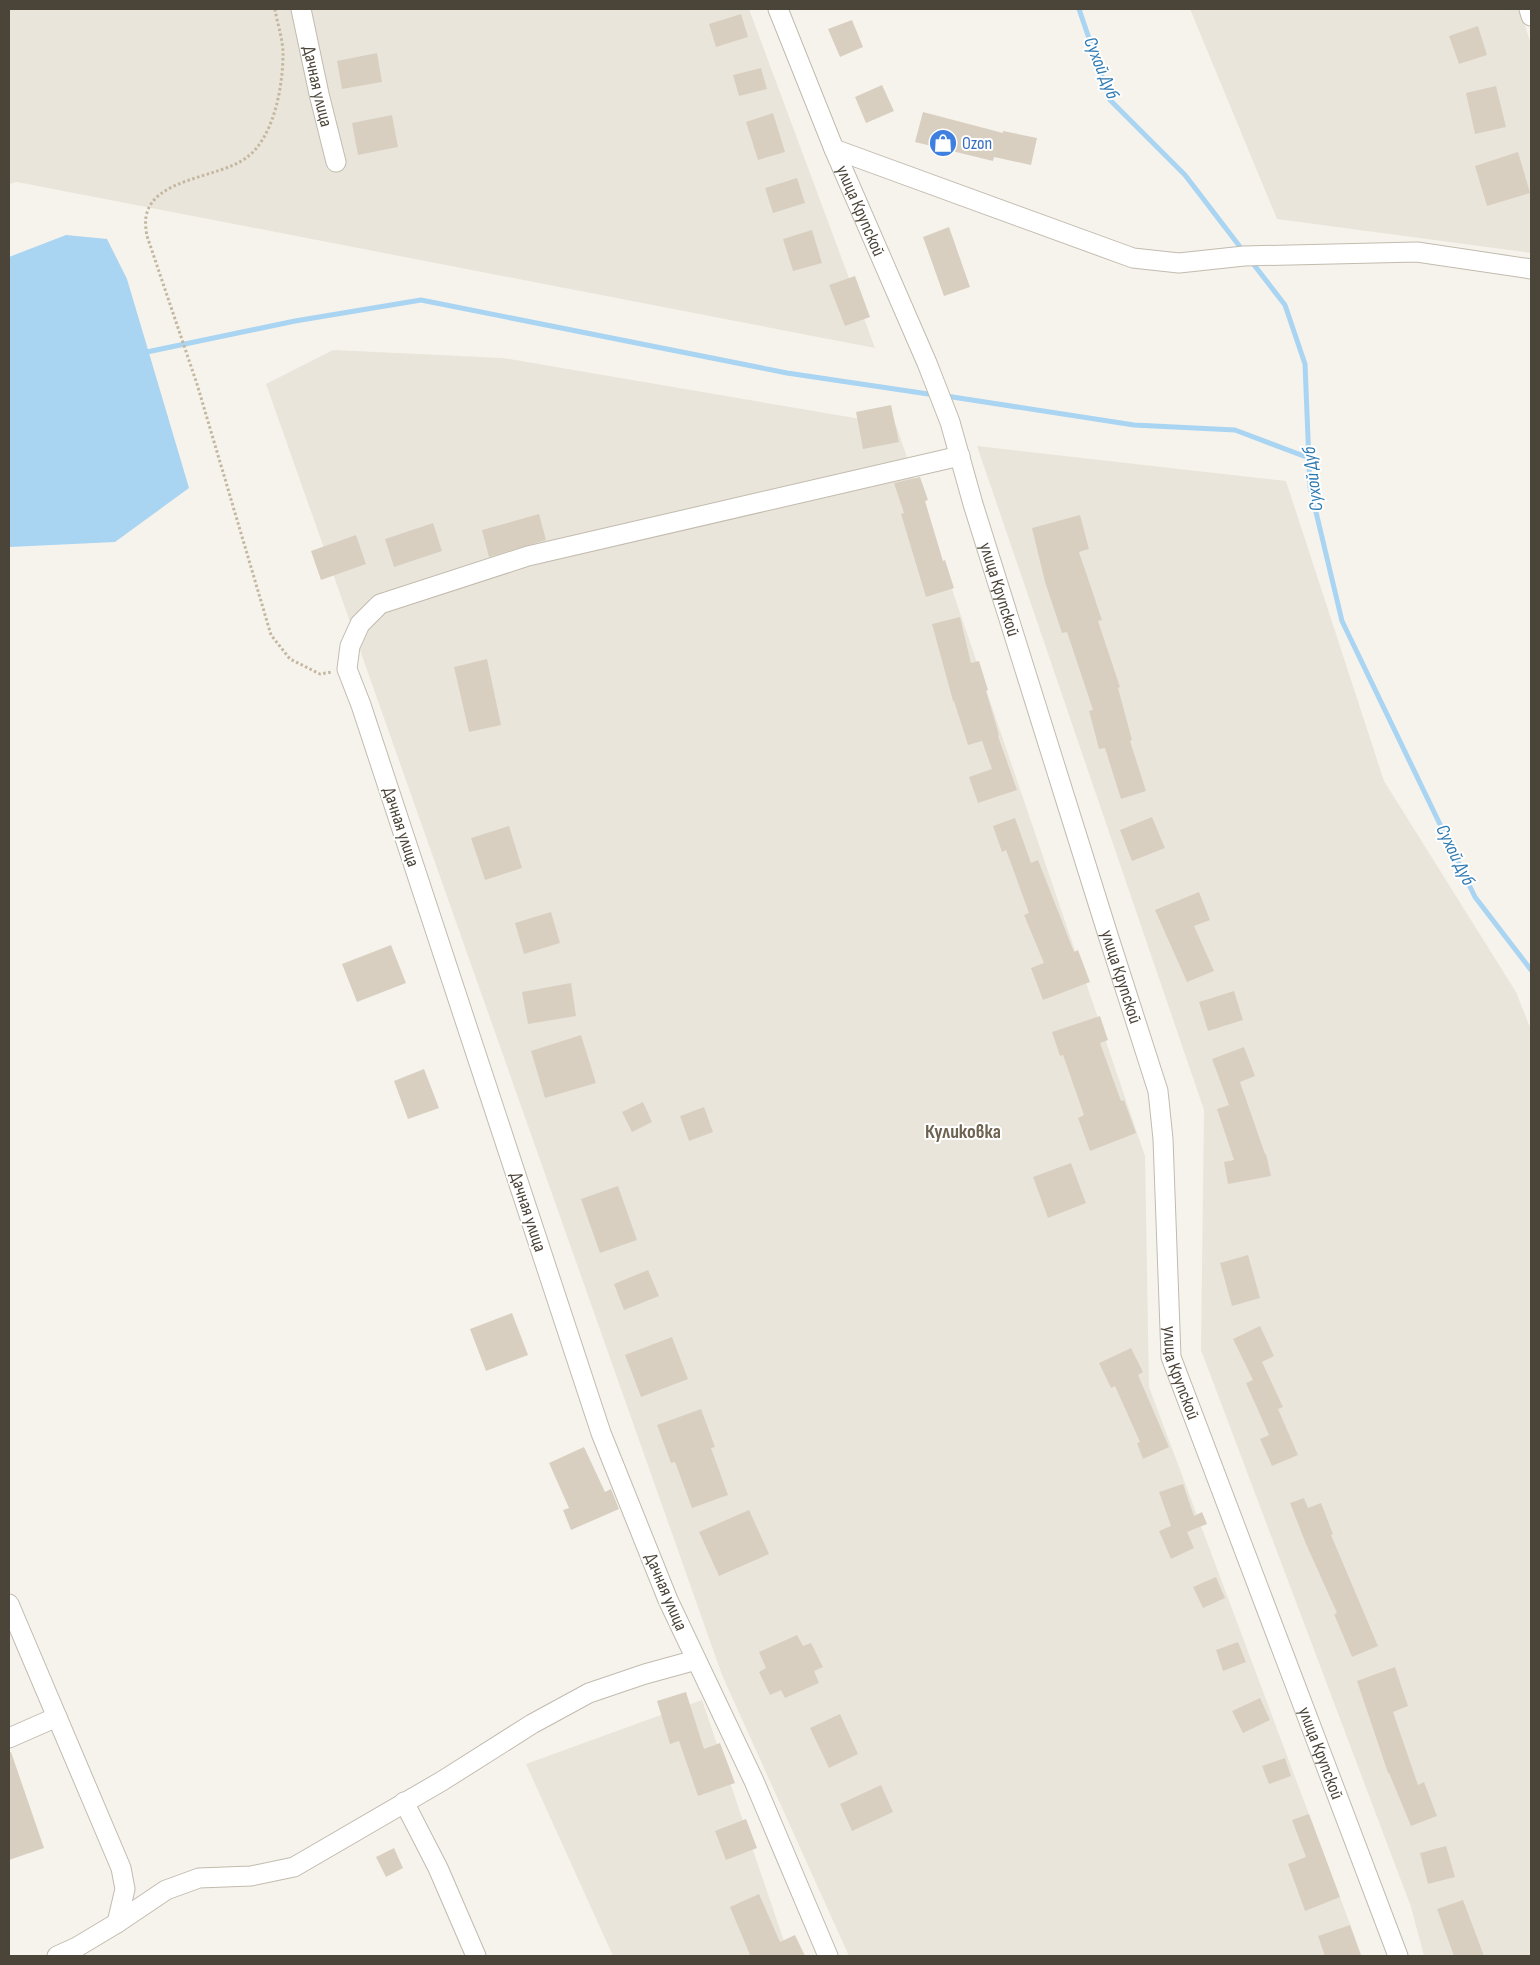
<svg xmlns="http://www.w3.org/2000/svg" width="1540" height="1965" viewBox="0 0 1540 1965" font-family="'Sofia Sans Condensed',sans-serif">
<style>
.residential{fill:#eae5da}
.water{fill:#a9d4f2}
.lines{fill:none;stroke-linecap:round;stroke-linejoin:round}
.stream{stroke:#a9d4f2;stroke-width:5}
.building{fill:#d8cfc1}
.minor-casing{stroke:#c2bbae;stroke-width:21}
.path{stroke:#c4b79f;stroke-width:3;stroke-dasharray:2.5 2.5;stroke-linecap:butt}
.minor{stroke:#fff;stroke-width:19}
.labels{text-anchor:middle;dominant-baseline:central;stroke-width:4;stroke-linejoin:round;paint-order:stroke}
.street-label{font-size:18px;fill:#4b4439;stroke:#fff}
.shop-label{font-size:18px;fill:#366cbe;stroke:#fff;text-anchor:start}
.water-label{font-size:19px;font-style:italic;fill:#2e7ab2;stroke:#fff}
.quarter-label{font-size:20px;font-weight:bold;fill:#6e6250;stroke:#fff}
</style>
<rect width="100%" height="100%" fill="#f6f3ec"/>
<path class="residential" d="M 9,9 L 749,9 L 875,348 L 17,182 L 9,184 Z
M 1190,9 L 1520,9 L 1531,45 L 1531,253 L 1277,219 Z
M 333,350 L 503,358 L 896,425 L 1145,1156 L 1149,1387 L 1362,1956 L 849,1956 L 722,1675 L 266,384 Z
M 977,446 L 1286,481 L 1384,781 L 1516,992 L 1531,1030 L 1531,1956 L 1424,1956 L 1411,1907 L 1201,1350 L 1204,1110 Z
M 702,1700 L 789,1956 L 613,1956 L 526,1764 Z"/>
<path class="water" d="M 66,235 L 107,239 L 127,279 L 189,488 L 115,542 L 9,547 L 9,257 Z"/>
<g class="lines">
<path class="stream" d="M 1079,9 L 1110,100 L 1185,175 L 1244,252
M 1251,261 L 1285,305 L 1305,364 L 1310,487 L 1342,621 L 1475,897 L 1531,970
M 142,353 L 295,321 L 421,300 L 787,373 L 935,395
M 946,396 L 1134,425 L 1235,430 L 1309,458"/>
</g>
<path class="building" d="M 741,14 L 748,37 L 716,47 L 709,24 Z
M 852,20 L 863,47 L 840,57 L 828,29 Z
M 1478,26 L 1487,55 L 1459,64 L 1449,36 Z
M 377,53 L 382,82 L 342,89 L 337,61 Z
M 761,68 L 767,89 L 739,96 L 733,75 Z
M 882,85 L 894,111 L 866,123 L 855,97 Z
M 1496,86 L 1506,127 L 1475,134 L 1466,93 Z
M 923,112 L 1003,133 L 1003,131 L 1037,138 L 1031,165 L 994,157 L 993,161 L 915,142 Z
M 773,113 L 785,152 L 758,160 L 746,122 Z
M 392,115 L 398,147 L 358,155 L 352,123 Z
M 1518,152 L 1530,193 L 1487,206 L 1475,166 Z
M 797,178 L 805,203 L 773,213 L 765,188 Z
M 949,227 L 970,287 L 944,296 L 923,237 Z
M 812,230 L 822,263 L 793,271 L 783,239 Z
M 855,276 L 870,317 L 845,326 L 829,285 Z
M 891,405 L 899,442 L 863,449 L 856,412 Z
M 920,477 L 928,500 L 925,501 L 943,561 L 945,560 L 954,588 L 926,597 L 901,514 L 904,513 L 894,483 Z
M 539,514 L 546,540 L 489,557 L 482,530 Z
M 1080,515 L 1089,549 L 1079,552 L 1102,620 L 1098,621 L 1120,687 L 1118,688 L 1132,740 L 1130,741 L 1146,791 L 1121,799 L 1105,748 L 1099,749 L 1089,711 L 1093,710 L 1067,632 L 1062,633 L 1045,582 L 1032,528 Z
M 433,523 L 442,551 L 394,567 L 385,539 Z
M 356,535 L 366,564 L 321,580 L 311,551 Z
M 960,617 L 971,663 L 979,661 L 988,690 L 986,691 L 999,735 L 998,736 L 1017,790 L 978,803 L 969,777 L 992,769 L 982,741 L 968,745 L 954,701 L 953,701 L 932,624 Z
M 487,659 L 501,725 L 469,732 L 454,667 Z
M 1152,817 L 1165,848 L 1132,861 L 1120,830 Z
M 1015,818 L 1031,863 L 1038,860 L 1074,952 L 1078,950 L 1090,982 L 1043,1000 L 1031,968 L 1044,963 L 1024,915 L 1029,913 L 1006,850 L 1002,852 L 993,826 Z
M 509,826 L 522,868 L 485,880 L 471,838 Z
M 1199,892 L 1210,920 L 1194,926 L 1214,971 L 1187,982 L 1155,910 Z
M 551,912 L 560,943 L 524,954 L 515,923 Z
M 391,945 L 406,983 L 357,1002 L 342,964 Z
M 571,983 L 576,1016 L 528,1024 L 522,992 Z
M 1234,991 L 1243,1020 L 1208,1031 L 1199,1002 Z
M 1100,1016 L 1108,1040 L 1100,1043 L 1121,1101 L 1124,1100 L 1136,1133 L 1090,1151 L 1078,1118 L 1084,1115 L 1063,1055 L 1060,1056 L 1052,1032 Z
M 581,1035 L 596,1083 L 545,1098 L 531,1051 Z
M 1244,1047 L 1255,1076 L 1240,1082 L 1265,1154 L 1266,1154 L 1271,1176 L 1228,1184 L 1224,1162 L 1234,1160 L 1217,1109 L 1229,1105 L 1212,1059 Z
M 424,1069 L 439,1108 L 408,1119 L 394,1081 Z
M 643,1102 L 652,1122 L 632,1132 L 622,1112 Z
M 704,1107 L 713,1132 L 689,1141 L 680,1116 Z
M 1071,1163 L 1086,1203 L 1048,1218 L 1033,1177 Z
M 618,1186 L 637,1240 L 600,1253 L 581,1199 Z
M 1248,1255 L 1260,1298 L 1232,1306 L 1220,1263 Z
M 648,1270 L 659,1296 L 624,1310 L 614,1284 Z
M 512,1313 L 528,1355 L 486,1371 L 470,1329 Z
M 1260,1326 L 1274,1356 L 1262,1362 L 1283,1407 L 1278,1409 L 1298,1455 L 1272,1466 L 1260,1439 L 1269,1435 L 1246,1383 L 1253,1380 L 1233,1339 Z
M 672,1337 L 688,1379 L 641,1397 L 625,1355 Z
M 1131,1348 L 1143,1372 L 1138,1375 L 1169,1447 L 1143,1459 L 1137,1443 L 1140,1442 L 1115,1386 L 1111,1388 L 1099,1363 Z
M 701,1409 L 715,1447 L 711,1448 L 728,1495 L 692,1508 L 675,1462 L 671,1463 L 657,1425 Z
M 584,1447 L 605,1492 L 611,1489 L 619,1509 L 571,1530 L 563,1510 L 569,1508 L 549,1463 Z
M 1183,1484 L 1194,1516 L 1202,1512 L 1207,1524 L 1187,1532 L 1194,1548 L 1171,1559 L 1159,1531 L 1171,1526 L 1159,1492 Z
M 1304,1498 L 1308,1508 L 1321,1503 L 1333,1534 L 1331,1535 L 1378,1646 L 1352,1657 L 1334,1614 L 1337,1613 L 1306,1544 L 1290,1503 Z
M 749,1510 L 769,1554 L 719,1576 L 699,1532 Z
M 1216,1577 L 1225,1598 L 1203,1608 L 1193,1587 Z
M 797,1635 L 803,1646 L 811,1643 L 823,1667 L 814,1671 L 819,1683 L 785,1698 L 781,1690 L 770,1695 L 759,1672 L 766,1668 L 759,1652 Z
M 1238,1642 L 1246,1662 L 1223,1671 L 1216,1650 Z
M 1395,1667 L 1408,1706 L 1393,1712 L 1418,1785 L 1424,1782 L 1437,1816 L 1411,1826 L 1389,1773 L 1388,1773 L 1357,1681 Z
M 686,1692 L 704,1749 L 720,1743 L 735,1783 L 698,1796 L 679,1741 L 670,1744 L 657,1701 Z
M 1260,1698 L 1270,1720 L 1243,1733 L 1232,1711 Z
M 840,1714 L 858,1754 L 829,1768 L 810,1728 Z
M 11,1752 L 44,1848 L 9,1860 L 9,1753 Z
M 1285,1758 L 1291,1776 L 1269,1784 L 1262,1766 Z
M 881,1785 L 893,1812 L 852,1831 L 840,1804 Z
M 1309,1814 L 1340,1897 L 1305,1911 L 1288,1864 L 1306,1857 L 1292,1820 Z
M 746,1819 L 757,1848 L 726,1860 L 715,1831 Z
M 1446,1846 L 1455,1877 L 1428,1884 L 1420,1853 Z
M 394,1848 L 403,1868 L 386,1877 L 376,1857 Z
M 759,1894 L 780,1942 L 795,1935 L 805,1956 L 747,1956 L 750,1955 L 730,1907 Z
M 1463,1900 L 1484,1956 L 1454,1956 L 1437,1909 Z
M 1350,1925 L 1361,1956 L 1325,1956 L 1318,1936 Z"/>
<g class="lines">
<defs>
<g id="minor">
<path id="s1" d="M 301,9 L 319,94 L 336,162"/>
<path id="s2" d="M 778,9 L 834,149 L 927,363 L 950,422 L 973,504 L 1108,935 L 1158,1091 L 1163,1139 L 1171,1357 L 1398,1956"/>
<path d="M 1529,9 L 1531,16"/>
<path d="M 834,149 L 1133,258 L 1179,263 L 1244,256 L 1417,252 L 1531,269"/>
<path d="M 9,1604 L 121,1868 L 125,1889 L 117,1923"/>
<path d="M 9,1738 L 57,1717"/>
<path d="M 404,1802 L 438,1868 L 476,1956"/>
<path d="M 57,1956 L 77,1947 L 117,1923 L 166,1890 L 199,1878 L 251,1876 L 294,1867 L 442,1781 L 532,1724 L 589,1693 L 645,1674 L 696,1660"/>
<path d="M 828,1956 L 754,1781 L 668,1600 L 601,1433 L 361,705 L 347,669 L 350,646 L 360,624 L 380,604 L 528,556 L 960,456"/>
</g>
</defs>
<use href="#minor" class="minor-casing"/>
<path class="path" d="M 275,9 C 277,23 283,39 283,54 C 283,86 274,138 246,158 C 219,178 152,178 146,217 C 145,223 146,231 147,236 L 197,384 L 271,635 L 290,659 L 320,674 L 332,672"/>
<use href="#minor" class="minor"/>
</g>
<defs>
<symbol id="shop-disc" viewBox="-11 -11 22 22"><circle r="9.5" fill="#3f7fe0" stroke="#fff"/><path d="M-5-2.5h2.3a2.7 3.5 0 0 1 5.4 0H5L5.5 6h-11ZM-1.5-2.5h3a1.5 2.3 0 0 0-3 0Z" fill="#fff"/></symbol>
</defs>
<g fill-rule="evenodd">
<use href="#shop-disc" x="927" y="127" width="32" height="32"/>
</g>
<g class="labels">
<g class="street-label">
<text stroke="none"><textPath href="#s1" startOffset="79">Дачная улица</textPath></text>
<text stroke="none"><textPath href="#s2" startOffset="218">улица Крупской</textPath></text>
<text stroke="none"><textPath href="#s2" startOffset="622">улица Крупской</textPath></text>
<text transform="translate(401 827) rotate(72)">Дачная улица</text>
<text stroke="none"><textPath href="#s2" startOffset="1028">улица Крупской</textPath></text>
<text transform="translate(528 1212) rotate(72)">Дачная улица</text>
<text stroke="none"><textPath href="#s2" startOffset="1432">улица Крупской</textPath></text>
<text transform="translate(666 1592) rotate(67)">Дачная улица</text>
<text stroke="none"><textPath href="#s2" startOffset="1838">улица Крупской</textPath></text>
</g>
<g class="shop-label">
<text x="962" y="143">Ozon</text>
</g>
<g class="water-label">
<text transform="translate(1101 68) rotate(68)">Сухой Дуб</text>
<text transform="translate(1313 479) rotate(-97)">Сухой Дуб</text>
<text transform="translate(1455 855) rotate(64)">Сухой Дуб</text>
</g>
<g class="quarter-label">
<text x="963" y="1132">Куликовка</text>
</g>
</g>
<rect width="1540" height="1965" fill="none" stroke="#4b4439" stroke-width="20"/>
</svg>
